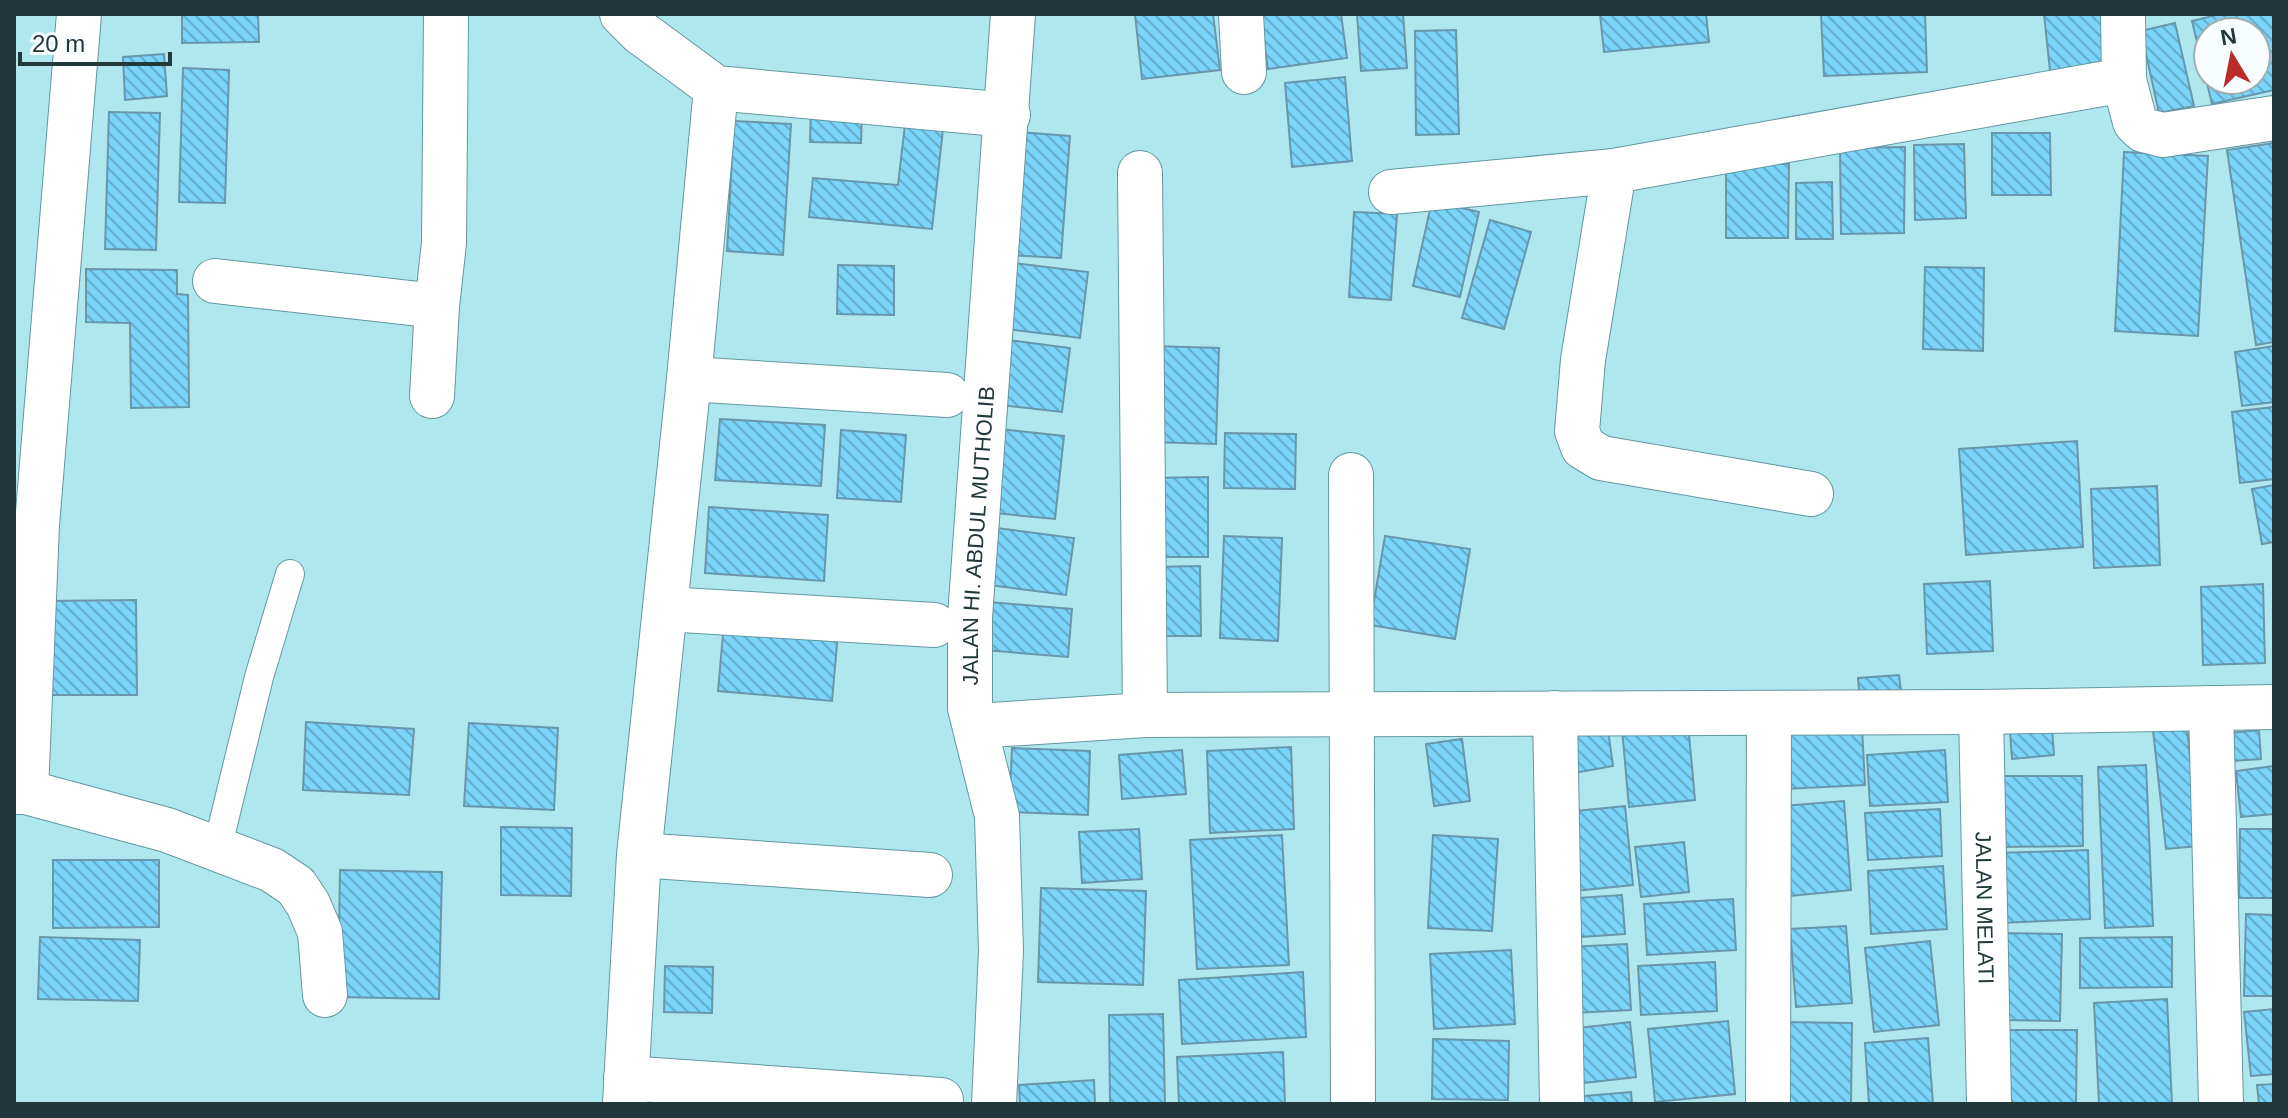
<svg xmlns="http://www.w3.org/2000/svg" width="2288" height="1118" viewBox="0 0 2288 1118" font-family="Helvetica,sans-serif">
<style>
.building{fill:url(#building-back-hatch);stroke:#6896aa;stroke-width:2;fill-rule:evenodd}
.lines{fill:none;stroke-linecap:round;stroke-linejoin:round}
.service-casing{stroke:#6298a0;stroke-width:30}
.minor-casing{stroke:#6298a0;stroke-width:46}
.tertiary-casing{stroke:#6298a0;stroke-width:46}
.service{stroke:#fff;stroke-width:28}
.minor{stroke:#fff;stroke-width:44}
.tertiary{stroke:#fff;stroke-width:44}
.labels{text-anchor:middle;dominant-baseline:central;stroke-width:6;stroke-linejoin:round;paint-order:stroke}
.street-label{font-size:22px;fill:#22393c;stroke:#f8feff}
</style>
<defs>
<pattern id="building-back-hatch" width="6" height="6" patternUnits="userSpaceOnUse" patternTransform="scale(2)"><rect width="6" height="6" fill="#7bd4fa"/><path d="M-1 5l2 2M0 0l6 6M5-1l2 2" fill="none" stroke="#64adcc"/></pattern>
</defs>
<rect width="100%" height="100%" fill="#afe7ef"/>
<path class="building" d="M 182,14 L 258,14 L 259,42 L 182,43 Z
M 1135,14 L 1213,14 L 1220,70 L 1142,79 Z
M 1260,14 L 1341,14 L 1347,58 L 1268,69 Z
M 1357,14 L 1403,14 L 1407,68 L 1361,71 Z
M 1600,14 L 1706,14 L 1709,42 L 1604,52 Z
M 1821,14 L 1925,14 L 1927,72 L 1824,76 Z
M 2044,14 L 2106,14 L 2112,64 L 2050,71 Z
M 2221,14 L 2274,14 L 2274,90 L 2212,104 L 2192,21 ZM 2208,32 L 2256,32 L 2256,80 L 2208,80 Z
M 2175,23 L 2194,106 L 2159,113 L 2141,31 Z
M 1456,30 L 1459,134 L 1416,135 L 1415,31 Z
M 164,54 L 167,96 L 125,100 L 123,57 Z
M 183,68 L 229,70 L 225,203 L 179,202 Z
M 1345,77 L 1352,161 L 1292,167 L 1285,83 Z
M 811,108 L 862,109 L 861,143 L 810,142 Z
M 109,112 L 160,113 L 156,250 L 105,249 Z
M 906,116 L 944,120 L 932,229 L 809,217 L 813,178 L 898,185 Z
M 734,121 L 791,124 L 783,255 L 727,251 Z
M 1018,132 L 1070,136 L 1061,258 L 1009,255 Z
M 1992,133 L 2050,133 L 2051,195 L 1992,195 Z
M 2274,143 L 2274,342 L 2256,345 L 2227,150 Z
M 1964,144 L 1966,218 L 1915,220 L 1914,145 Z
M 1905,147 L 1904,233 L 1841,234 L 1840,148 Z
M 2124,152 L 2208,156 L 2198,336 L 2115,331 Z
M 1726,163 L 1789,164 L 1788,238 L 1726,238 Z
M 1832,182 L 1833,239 L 1796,239 L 1796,183 Z
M 1432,201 L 1479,212 L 1460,297 L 1413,286 Z
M 1354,212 L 1397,214 L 1391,300 L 1349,297 Z
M 1490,220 L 1531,232 L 1504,329 L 1462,318 Z
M 1005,262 L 1088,272 L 1080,338 L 997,328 Z
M 838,265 L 894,266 L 894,315 L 837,314 Z
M 1925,267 L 1984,268 L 1983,351 L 1923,349 Z
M 86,269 L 177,270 L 177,294 L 188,295 L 189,407 L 131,408 L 130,323 L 86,322 Z
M 1001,339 L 1070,348 L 1062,412 L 993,404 Z
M 1153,346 L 1219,348 L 1216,444 L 1151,442 Z
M 2274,346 L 2274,402 L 2242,406 L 2235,352 Z
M 2274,407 L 2274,479 L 2240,483 L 2232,412 Z
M 720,419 L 825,425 L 821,486 L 715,480 Z
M 992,428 L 1064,436 L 1055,519 L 984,512 Z
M 841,430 L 906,435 L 901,502 L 837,498 Z
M 1225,433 L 1296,434 L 1295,489 L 1224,488 Z
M 2077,441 L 2083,547 L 1966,555 L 1959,449 Z
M 1208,477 L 1208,557 L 1149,557 L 1148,478 Z
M 2274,485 L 2274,542 L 2262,544 L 2252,489 Z
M 2157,486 L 2160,565 L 2094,568 L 2091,489 Z
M 709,507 L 828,515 L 824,581 L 705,573 Z
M 981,526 L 1074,538 L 1066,595 L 974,583 Z
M 1224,536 L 1282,538 L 1278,641 L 1220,638 Z
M 1385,536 L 1470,549 L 1455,639 L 1370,625 Z
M 1200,566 L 1201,636 L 1153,636 L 1151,567 Z
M 1990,581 L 1993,651 L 1927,654 L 1924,584 Z
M 2263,584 L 2265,663 L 2203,665 L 2201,587 Z
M 136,600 L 137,695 L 46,695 L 46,601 Z
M 977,601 L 1072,609 L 1068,657 L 972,649 Z
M 724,623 L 838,633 L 832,701 L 718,691 Z
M 1899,675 L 1902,699 L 1860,702 L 1858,678 Z
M 306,722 L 414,729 L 409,795 L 303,790 Z
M 469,723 L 558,728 L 554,810 L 464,806 Z
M 1688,724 L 1695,800 L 1629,807 L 1622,729 Z
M 1862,727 L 1865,785 L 1784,789 L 1782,731 Z
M 2187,727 L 2199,846 L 2166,849 L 2153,730 Z
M 2052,728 L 2054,755 L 2012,759 L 2010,732 Z
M 1608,730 L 1613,766 L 1574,773 L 1568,736 Z
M 2259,730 L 2261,759 L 2232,761 L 2230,733 Z
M 1462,739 L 1470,801 L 1434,806 L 1426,744 Z
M 1291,747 L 1294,829 L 1210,833 L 1207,751 Z
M 1012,748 L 1090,751 L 1088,815 L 1009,812 Z
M 1182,750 L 1186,794 L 1122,799 L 1119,755 Z
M 1945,750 L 1948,802 L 1870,806 L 1867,755 Z
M 2146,765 L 2153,926 L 2105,928 L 2098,767 Z
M 2274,766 L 2274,814 L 2241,817 L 2236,771 Z
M 2002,776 L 2082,776 L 2083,846 L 2003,847 Z
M 1844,801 L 1851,890 L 1790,896 L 1783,806 Z
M 1625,806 L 1633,885 L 1575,891 L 1566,812 Z
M 1940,809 L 1942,856 L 1868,860 L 1865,813 Z
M 501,827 L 572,828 L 571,896 L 501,895 Z
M 1139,829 L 1142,879 L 1082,883 L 1079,832 Z
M 2240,829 L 2274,829 L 2274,898 L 2239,898 Z
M 1282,835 L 1289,965 L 1197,969 L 1190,840 Z
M 1433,835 L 1498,839 L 1492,931 L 1428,928 Z
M 1684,842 L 1689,892 L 1641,897 L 1635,847 Z
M 2088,850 L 2090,919 L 2001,923 L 1999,853 Z
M 53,860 L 159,860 L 159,927 L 53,928 Z
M 1943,866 L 1947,929 L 1871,934 L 1868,871 Z
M 340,870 L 442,872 L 439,999 L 338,997 Z
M 1041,888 L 1146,891 L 1143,985 L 1038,982 Z
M 1622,895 L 1625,934 L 1566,938 L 1563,899 Z
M 1733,899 L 1736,950 L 1647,955 L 1644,904 Z
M 2246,914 L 2274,915 L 2274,996 L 2244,996 Z
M 1846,926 L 1852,1003 L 1796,1007 L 1790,929 Z
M 2000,933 L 2062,934 L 2060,1021 L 1998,1020 Z
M 40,937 L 140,940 L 138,1001 L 38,999 Z
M 2172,937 L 2172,987 L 2080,988 L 2080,938 Z
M 1930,941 L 1939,1025 L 1874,1032 L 1865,948 Z
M 1627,944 L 1631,1010 L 1573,1013 L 1569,947 Z
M 1511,950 L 1515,1024 L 1434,1029 L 1430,954 Z
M 1715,962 L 1717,1011 L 1641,1015 L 1638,966 Z
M 665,966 L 713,967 L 712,1013 L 664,1012 Z
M 1303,972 L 1306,1037 L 1182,1044 L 1179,980 Z
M 2167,999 L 2172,1104 L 2099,1104 L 2094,1003 Z
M 2274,1009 L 2274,1074 L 2251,1076 L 2244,1012 Z
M 1163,1014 L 1165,1104 L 1110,1104 L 1109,1015 Z
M 1728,1021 L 1735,1094 L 1655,1102 L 1648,1029 Z
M 1630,1022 L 1636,1077 L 1576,1084 L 1570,1029 Z
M 1781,1022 L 1852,1023 L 1851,1104 L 1780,1104 Z
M 2006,1030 L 2077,1030 L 2076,1104 L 2006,1104 Z
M 1928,1038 L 1933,1104 L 1869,1104 L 1865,1043 Z
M 1433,1039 L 1509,1041 L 1508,1100 L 1432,1099 Z
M 1283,1052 L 1285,1104 L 1179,1104 L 1177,1057 Z
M 1094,1080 L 1095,1104 L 1020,1104 L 1019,1085 Z
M 2274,1084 L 2274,1104 L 2259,1104 L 2257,1085 Z
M 1631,1092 L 1632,1104 L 1574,1104 L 1573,1097 Z"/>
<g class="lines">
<defs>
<path id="service" d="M 217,849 L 259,677 L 290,574"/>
<g id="minor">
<path d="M 622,14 L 640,32 L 716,88 L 1008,115"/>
<path d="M 1241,14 L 1244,72"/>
<path d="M 2123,14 L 2124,80 L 2135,122 L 2143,130 L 2163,135 L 2274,118"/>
<path d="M 1614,171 L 1583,360 L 1577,431 L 1583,447 L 1601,458 L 1811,494"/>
<path d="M 1140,173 L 1145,715"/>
<path d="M 1391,192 L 1614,171 L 2124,80"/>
<path d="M 215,281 L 437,306 L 444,243 L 446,14"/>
<path d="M 689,379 L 947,395"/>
<path d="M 432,396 L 437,306"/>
<path d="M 1351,475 L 1353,1104"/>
<path d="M 665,609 L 934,625"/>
<path d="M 2211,708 L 2221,1104"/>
<path id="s1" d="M 1981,712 L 1989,1104"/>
<path d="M 1555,713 L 1562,1104"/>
<path d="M 976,726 L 1145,715 L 1981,712 L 2274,707"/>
<path d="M 14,792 L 26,792 L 37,525 L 79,14"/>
<path d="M 26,792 L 167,830 L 272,870 L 296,886 L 308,904 L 320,932 L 325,995"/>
<path d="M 639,855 L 930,875"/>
<path d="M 626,1078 L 941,1100"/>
<path d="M 625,1104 L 639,855 L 689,379 L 716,88"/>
<path d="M 1768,1104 L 1769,713"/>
</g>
<g id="tertiary">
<path id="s2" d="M 994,1104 L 1001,951 L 997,816 L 970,708 L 970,617 L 1013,14"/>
</g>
</defs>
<use href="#service" class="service-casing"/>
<use href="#minor" class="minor-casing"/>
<use href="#tertiary" class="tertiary-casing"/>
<use href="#service" class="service"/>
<use href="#minor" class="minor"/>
<use href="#tertiary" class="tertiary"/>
</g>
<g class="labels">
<g class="street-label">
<text stroke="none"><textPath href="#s2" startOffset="572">JALAN HI. ABDUL MUTHOLIB</textPath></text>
<text stroke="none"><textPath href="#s1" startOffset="196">JALAN MELATI</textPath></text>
</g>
</g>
<rect width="2288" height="1118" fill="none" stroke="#22393c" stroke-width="32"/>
<g transform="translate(2232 56) rotate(350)"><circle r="38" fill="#f8feff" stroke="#a2afb1" stroke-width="2"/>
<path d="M0-6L14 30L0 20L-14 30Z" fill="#bb2c28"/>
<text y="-12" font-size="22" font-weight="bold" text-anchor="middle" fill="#22393c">N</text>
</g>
<path d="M20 52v12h150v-12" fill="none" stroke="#22393c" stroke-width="4"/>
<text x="32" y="52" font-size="24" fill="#22393c" stroke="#f8feff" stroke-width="6" paint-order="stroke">20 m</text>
</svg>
